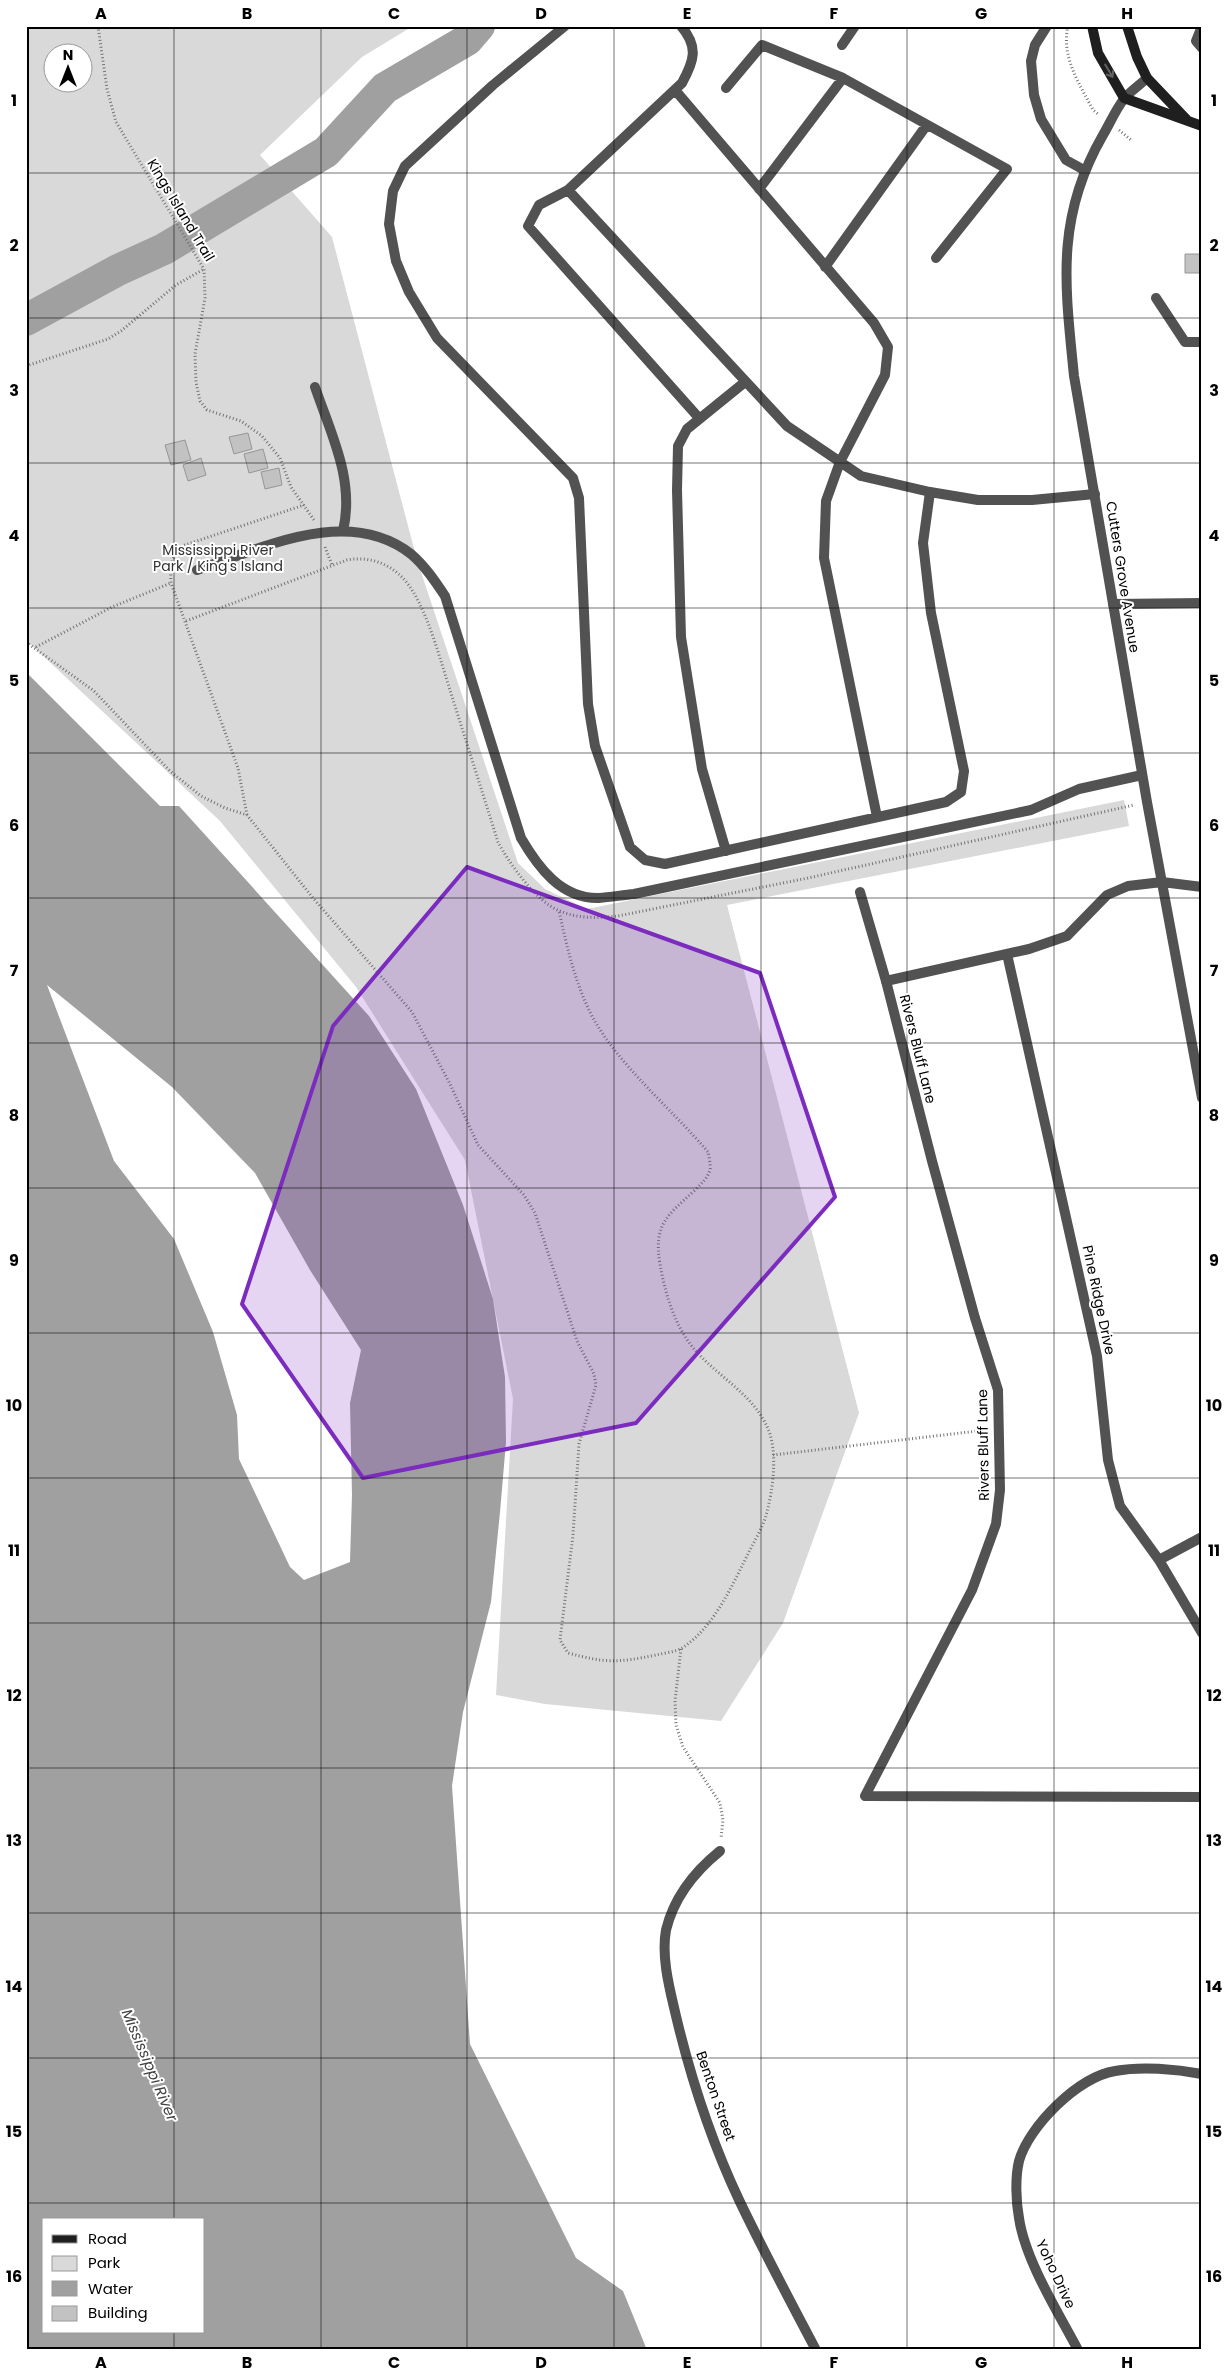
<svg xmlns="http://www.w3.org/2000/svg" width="1228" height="2376" viewBox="0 0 1228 2376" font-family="Poppins,sans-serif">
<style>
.green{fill:#d9d9d9;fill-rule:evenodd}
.water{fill:#a0a0a0;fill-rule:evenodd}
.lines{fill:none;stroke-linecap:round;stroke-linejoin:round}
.river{stroke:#a0a0a0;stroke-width:32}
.building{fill:#c2c2c2;stroke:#969696}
.path{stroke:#747474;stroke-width:3;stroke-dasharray:1 2.5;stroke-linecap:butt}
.lane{stroke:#525252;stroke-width:10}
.street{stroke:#525252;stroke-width:10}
.secondary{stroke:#1f1f1f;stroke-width:10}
.oneway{stroke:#626262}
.marked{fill:#7b2cbf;fill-opacity:0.2;stroke:#7b2cbf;stroke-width:4;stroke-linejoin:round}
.grid{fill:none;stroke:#000;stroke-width:1;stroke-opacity:0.55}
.labels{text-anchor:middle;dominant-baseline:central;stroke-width:4;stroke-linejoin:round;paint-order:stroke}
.street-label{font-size:14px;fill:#000;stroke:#fff}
.park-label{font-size:14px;fill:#303030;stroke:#fff}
.water-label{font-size:15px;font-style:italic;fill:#414141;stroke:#fff}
.neatline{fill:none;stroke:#000;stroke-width:2}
.grid-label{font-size:16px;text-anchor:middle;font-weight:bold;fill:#000}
</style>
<rect width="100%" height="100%" fill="#fff"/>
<path class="green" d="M 26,26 L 413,26 L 362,57 L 260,155 L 332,237 L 417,560 L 518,863 L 545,889 L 587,909 L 1124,800 L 1129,826 L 727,905 L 859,1413 L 783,1623 L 721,1721 L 545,1704 L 496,1695 L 513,1399 L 465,1160 L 356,987 L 220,821 L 26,640 ZM 52,52 L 82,52 L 82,82 L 52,82 Z"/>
<path class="water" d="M 26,672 L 160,806 L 179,806 L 369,1016 L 416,1089 L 463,1205 L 493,1299 L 505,1377 L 506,1442 L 500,1512 L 491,1602 L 463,1712 L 452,1786 L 470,2044 L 576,2258 L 623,2291 L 647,2350 L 26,2350 ZM 47,985 L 172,1087 L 255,1173 L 310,1270 L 361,1350 L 350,1403 L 352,1495 L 350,1562 L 304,1580 L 290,1567 L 239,1459 L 237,1415 L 213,1332 L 174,1239 L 114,1161 ZM 44,2220 L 204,2220 L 204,2332 L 44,2332 Z"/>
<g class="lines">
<path class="river" d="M 26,320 L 118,270 L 164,249 L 326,152 L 385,88 L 467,40 L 479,26"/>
</g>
<path class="building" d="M 1185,254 L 1202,254 L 1202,273 L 1185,273 Z
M 248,433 L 252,449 L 234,454 L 229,437 Z
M 185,440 L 191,460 L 171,465 L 165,445 Z
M 263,449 L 268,468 L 249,473 L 244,454 Z
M 201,458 L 206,475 L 188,481 L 183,465 Z
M 279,468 L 282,485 L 265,489 L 261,472 Z"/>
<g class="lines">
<path class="path" d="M 98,26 L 107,89 L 116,122 L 204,269 L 205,298 L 195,354 L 196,382 L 200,401 L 207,410 L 241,421 L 262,436 L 280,458 L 291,487 L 314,520
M 1068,26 C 1061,57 1079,83 1093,110 L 1098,114
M 1119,130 L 1131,140
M 26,366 L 108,339 L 121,331 L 176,285 L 204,269
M 325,547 L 332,565
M 186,621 L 347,560 C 373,555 398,567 412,590 C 429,617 440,659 450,690 C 466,741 482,791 498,842 C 509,863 537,903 560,911 C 578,919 599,918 618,916 L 808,878 L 1134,805
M 26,642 L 94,691 L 170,771 L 201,796 L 225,808 L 247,815 L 313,898 L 412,1012 L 450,1084 L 478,1145 L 524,1195 L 535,1213 L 577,1341 L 594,1374 L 596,1385 L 579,1444 L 573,1535 L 560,1640 L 568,1653 C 605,1663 618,1663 656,1655 C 664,1653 675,1652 682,1648 C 715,1627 733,1583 750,1550 C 756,1538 764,1525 767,1512 C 773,1488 777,1458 770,1434 C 757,1396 720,1379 695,1350 C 675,1327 665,1294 660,1264 C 653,1224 668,1215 694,1191 C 701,1184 707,1179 710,1170 C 711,1165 709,1157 708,1152 C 672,1109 618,1065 592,1016 C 575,983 567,947 559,911
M 36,647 L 112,607 L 171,583
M 247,815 L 238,768 L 171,583 C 170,568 171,556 182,546 L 304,505
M 773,1455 L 986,1430
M 681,1649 L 675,1701 L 676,1725 L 683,1747 L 720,1803 L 723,1820 L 721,1838"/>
<path class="lane" d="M 565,26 L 493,85 L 405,166 L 393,191 L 389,224 L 396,261 L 409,292 L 437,338 L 573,478 L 579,498 L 588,704 L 595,746 L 630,847 L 645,860 L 665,864 L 946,802 L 961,792 L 964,771 L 931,613 L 923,543 L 930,492
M 681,26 C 699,47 694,61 682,83 L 568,190 L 539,205 L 528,226 L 699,418
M 1047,26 L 1035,45 L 1031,61 L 1034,95 L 1041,119 L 1066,160 L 1084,170
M 1202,26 L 1196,41 L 1202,48
M 842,45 L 855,26
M 726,88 L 762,45 L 843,78 L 1007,169 L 936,258
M 675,90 L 874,323 L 888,347 L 885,375 L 840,462 L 826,501 L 824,558 L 877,817
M 759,189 L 843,78
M 568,190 L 787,426 L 861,476 L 930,492 L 978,500 L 1032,500 L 1095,494
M 825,267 L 926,126
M 1156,298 L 1185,342 L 1202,342
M 315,387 C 331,434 355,480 343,531
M 1113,604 L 1202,603
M 726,851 L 702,769 L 681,637 L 677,490 L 678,446 L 687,429 L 745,382
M 860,892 L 886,981"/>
<path class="street" d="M 1147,78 C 1140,85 1130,91 1124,99 C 1116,109 1110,123 1103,135 C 1055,218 1065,285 1074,376 L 1147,802 L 1202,1098
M 197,570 C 263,548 348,505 411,554 C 425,566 435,581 445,596 L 521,838 C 538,867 561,899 599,898 C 611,897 623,895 634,894 L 1031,810 L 1079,789 L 1142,775
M 1202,887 L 1162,882 L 1128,886 L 1107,895 L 1067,936 L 1029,949 L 886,981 L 932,1161 L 975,1318 L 998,1390 L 1000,1490 L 996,1524 L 972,1590 L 865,1796 L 1202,1797
M 1007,954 L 1097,1356 L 1108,1460 L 1120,1506 L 1159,1560 L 1202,1633
M 1159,1560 L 1202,1537
M 720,1851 C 694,1872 674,1897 666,1930 C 661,1958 670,1990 676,2016 C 691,2079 712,2143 740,2202 C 764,2252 790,2301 816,2350
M 1078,2350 C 1058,2312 1025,2260 1019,2218 C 1016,2202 1015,2178 1019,2161 C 1029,2126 1078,2077 1115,2071 C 1141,2066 1176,2069 1202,2074"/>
<path class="secondary" d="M 1092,26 L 1098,53 L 1124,98 L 1202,126
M 1127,26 L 1137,57 L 1147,78 L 1187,120"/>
</g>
<defs><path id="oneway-shaft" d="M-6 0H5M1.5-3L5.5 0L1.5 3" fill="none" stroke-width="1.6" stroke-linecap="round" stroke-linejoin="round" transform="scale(1.25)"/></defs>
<use class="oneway" href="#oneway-shaft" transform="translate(1109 71) rotate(59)"/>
<path class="marked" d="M 467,867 L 760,973 L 835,1197 L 636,1423 L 363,1478 L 242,1304 L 333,1026 Z"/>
<path class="grid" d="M 174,26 L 174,2220M 321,26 L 321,2350M 467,26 L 467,2350M 614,26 L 614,2350M 761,26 L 761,2350M 907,26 L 907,2350M 1054,26 L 1054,2350M 26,173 L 1202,173M 26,318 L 1202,318M 26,463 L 1202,463M 26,608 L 1202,608M 26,753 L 1202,753M 26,898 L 1202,898M 26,1043 L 1202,1043M 26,1188 L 1202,1188M 26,1333 L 1202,1333M 26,1478 L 1202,1478M 26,1623 L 1202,1623M 26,1768 L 1202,1768M 26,1913 L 1202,1913M 26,2058 L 1202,2058M 26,2203 L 1202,2203M 174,2332 L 174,2350"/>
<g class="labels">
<g class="street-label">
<text transform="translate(181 210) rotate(59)">Kings Island Trail</text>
<text transform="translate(1123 577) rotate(81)">Cutters Grove Avenue</text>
<text transform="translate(918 1049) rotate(76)">Rivers Bluff Lane</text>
<text transform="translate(1099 1300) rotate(78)">Pine Ridge Drive</text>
<text transform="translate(983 1445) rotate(-91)">Rivers Bluff Lane</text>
<text transform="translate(716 2096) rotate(71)">Benton Street</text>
<text transform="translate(1056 2274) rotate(65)">Yoho Drive</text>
</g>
<g class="park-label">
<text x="218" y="550">Mississippi River<tspan x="218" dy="16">Park / King's Island</tspan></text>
</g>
<g class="water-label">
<text transform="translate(150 2065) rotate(67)">Mississippi River</text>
</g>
</g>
<rect width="1228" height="2376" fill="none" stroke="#ffffff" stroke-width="55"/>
<rect x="42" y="2218" width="162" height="115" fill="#ffffff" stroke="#999999"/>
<rect x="52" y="2235" width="25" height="8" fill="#1f1f1f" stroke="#999999"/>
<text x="88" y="2244" font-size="15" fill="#000000">Road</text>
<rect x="52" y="2256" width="25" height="15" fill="#d9d9d9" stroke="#999999"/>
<text x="88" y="2268" font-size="15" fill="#000000">Park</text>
<rect x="52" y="2281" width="25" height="15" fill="#a0a0a0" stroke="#999999"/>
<text x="88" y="2294" font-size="15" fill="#000000">Water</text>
<rect x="52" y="2306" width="25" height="15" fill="#c2c2c2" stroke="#999999"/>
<text x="88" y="2318" font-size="15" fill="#000000">Building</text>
<g transform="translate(68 68)"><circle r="24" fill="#ffffff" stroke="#999999"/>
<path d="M0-4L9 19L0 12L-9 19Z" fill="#000000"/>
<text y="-8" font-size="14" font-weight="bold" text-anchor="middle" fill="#000000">N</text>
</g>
<rect x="28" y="28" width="1172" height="2320" class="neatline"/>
<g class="grid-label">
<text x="101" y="19">A</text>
<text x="247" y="19">B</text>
<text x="394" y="19">C</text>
<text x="541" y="19">D</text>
<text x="687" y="19">E</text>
<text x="834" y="19">F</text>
<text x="981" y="19">G</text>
<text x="1127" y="19">H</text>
<text x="14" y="106">1</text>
<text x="1214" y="106">1</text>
<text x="14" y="251">2</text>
<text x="1214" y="251">2</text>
<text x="14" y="396">3</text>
<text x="1214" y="396">3</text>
<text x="14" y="541">4</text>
<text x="1214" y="541">4</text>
<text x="14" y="686">5</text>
<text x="1214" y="686">5</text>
<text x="14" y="831">6</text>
<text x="1214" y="831">6</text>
<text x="14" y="976">7</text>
<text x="1214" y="976">7</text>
<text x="14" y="1121">8</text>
<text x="1214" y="1121">8</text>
<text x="14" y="1266">9</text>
<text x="1214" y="1266">9</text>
<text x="14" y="1411">10</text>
<text x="1214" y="1411">10</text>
<text x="14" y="1556">11</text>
<text x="1214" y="1556">11</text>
<text x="14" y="1701">12</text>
<text x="1214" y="1701">12</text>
<text x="14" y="1846">13</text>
<text x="1214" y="1846">13</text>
<text x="14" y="1992">14</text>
<text x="1214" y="1992">14</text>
<text x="14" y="2137">15</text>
<text x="1214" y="2137">15</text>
<text x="14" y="2282">16</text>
<text x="1214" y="2282">16</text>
<text x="101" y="2368">A</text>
<text x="247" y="2368">B</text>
<text x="394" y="2368">C</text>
<text x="541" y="2368">D</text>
<text x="687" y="2368">E</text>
<text x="834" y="2368">F</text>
<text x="981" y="2368">G</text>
<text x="1127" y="2368">H</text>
</g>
</svg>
